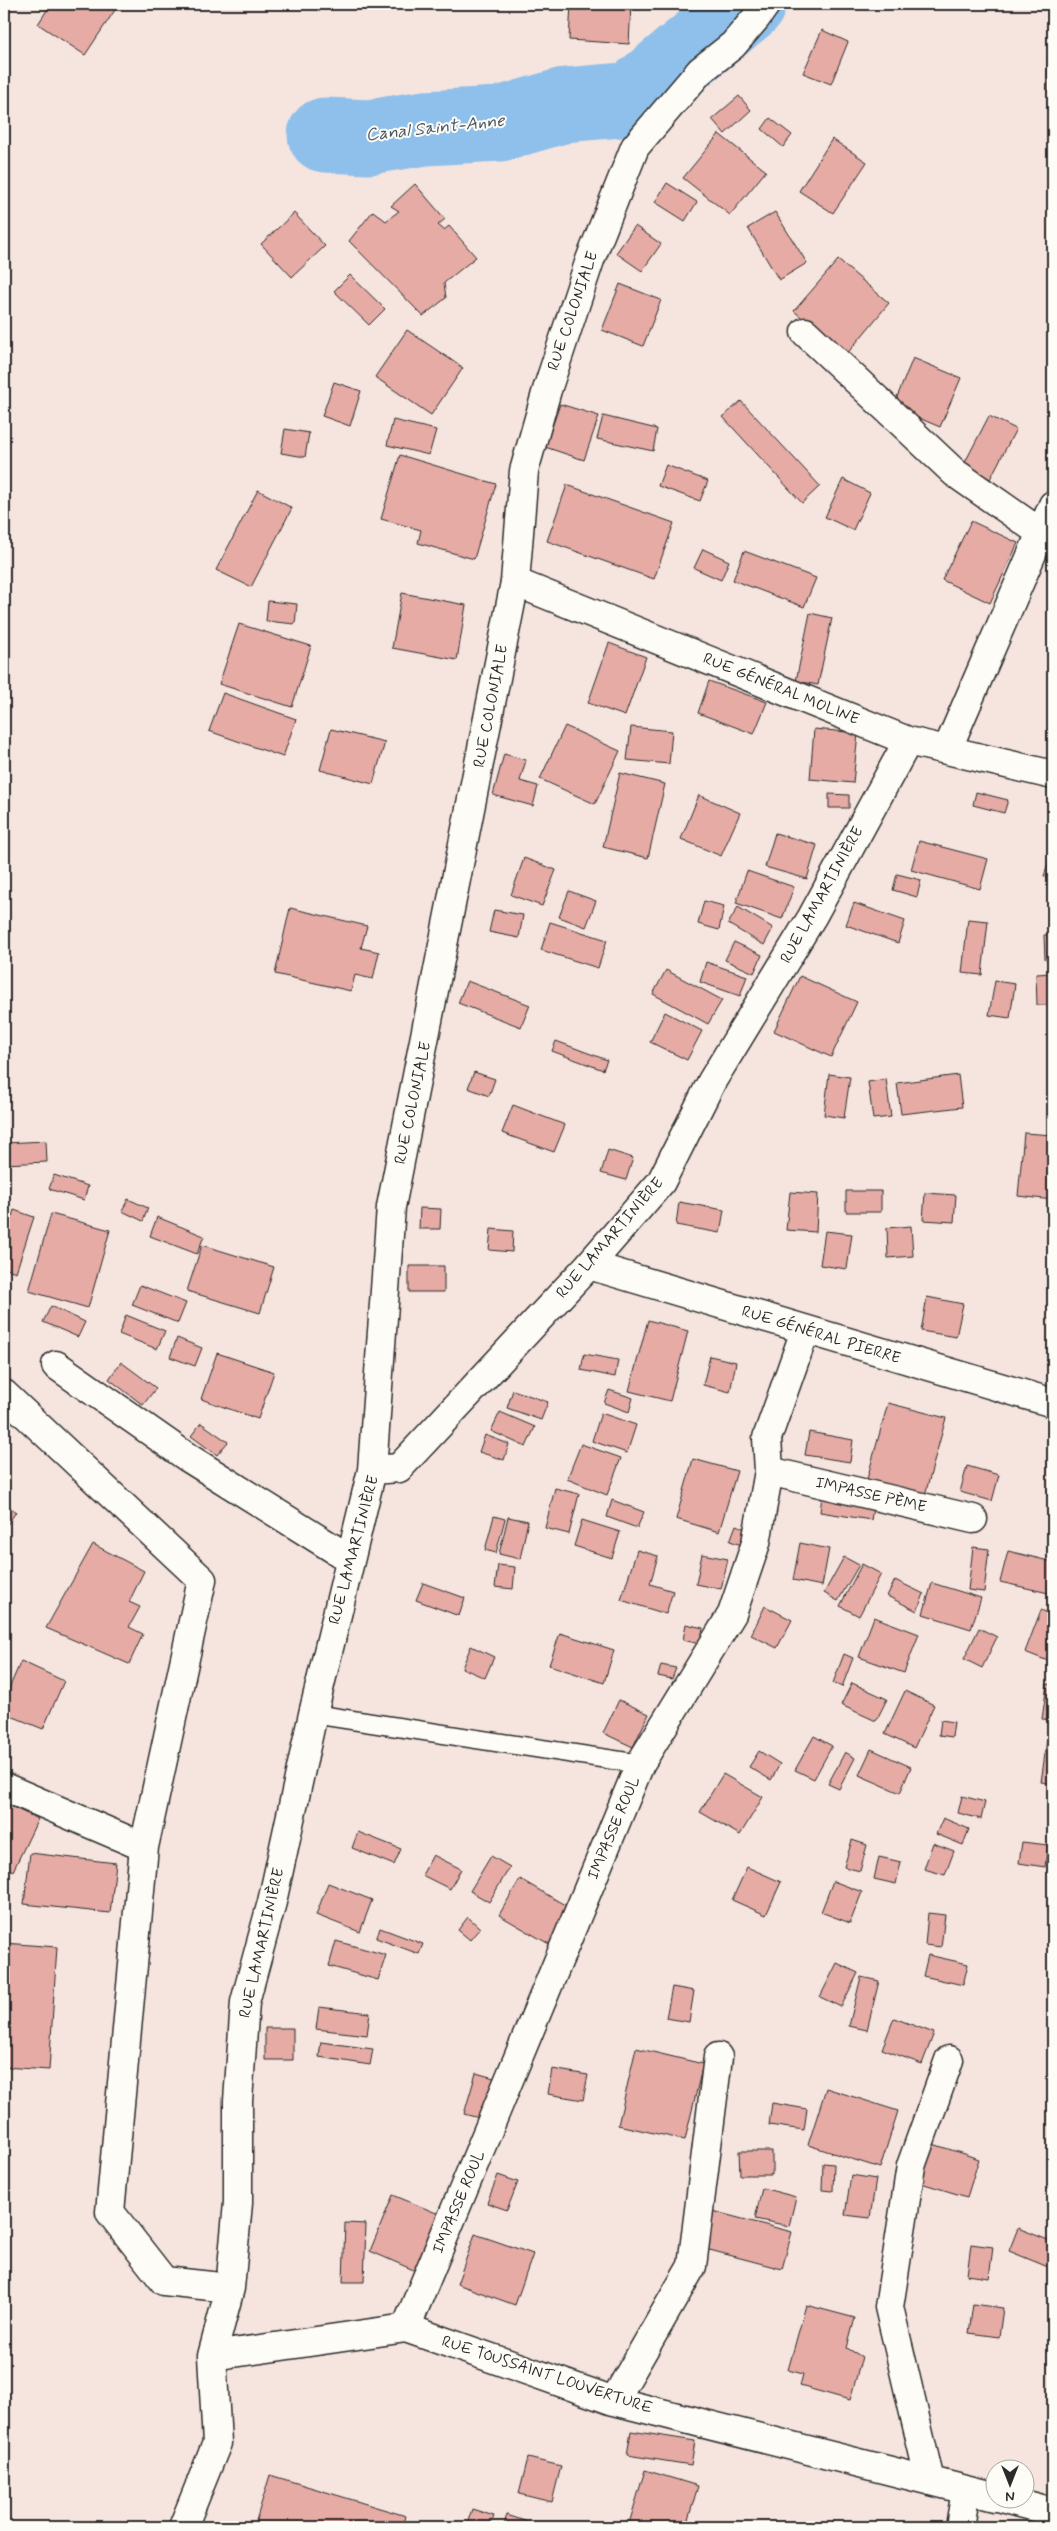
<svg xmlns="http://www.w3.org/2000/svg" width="1057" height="2531" viewBox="0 0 1057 2531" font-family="Mynerve,sans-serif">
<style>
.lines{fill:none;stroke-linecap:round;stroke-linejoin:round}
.river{stroke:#8fc0eb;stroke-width:75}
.building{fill:#e5aba4;stroke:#2b2b2b}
.lane-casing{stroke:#2b2b2b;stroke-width:21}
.street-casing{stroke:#2b2b2b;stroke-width:31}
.lane{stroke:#fdfcf7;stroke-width:18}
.street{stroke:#fdfcf7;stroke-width:28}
.labels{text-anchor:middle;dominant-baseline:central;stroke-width:4;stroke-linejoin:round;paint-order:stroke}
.street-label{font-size:16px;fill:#2b2b2b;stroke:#fdfcf7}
.water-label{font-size:18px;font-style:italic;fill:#495865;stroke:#fdfcf7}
</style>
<rect width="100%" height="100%" fill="#f6e4de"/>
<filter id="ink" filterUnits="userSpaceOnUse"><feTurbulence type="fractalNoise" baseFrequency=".02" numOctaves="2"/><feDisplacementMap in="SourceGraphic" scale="10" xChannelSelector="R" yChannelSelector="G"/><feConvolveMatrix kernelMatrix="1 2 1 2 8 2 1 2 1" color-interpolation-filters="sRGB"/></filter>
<g filter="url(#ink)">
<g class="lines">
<path class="river" d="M 325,135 L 369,137 L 425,128 L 500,124 L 565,105 L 633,99 L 748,4"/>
</g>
<path class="building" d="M 51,4 L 119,4 L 85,55 L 38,24 Z
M 571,4 L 631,4 L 629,44 L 569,40 Z
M 822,30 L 848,42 L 831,84 L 803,73 Z
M 1048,59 L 1053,60 L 1053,92 L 1048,92 Z
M 739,96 L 751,110 L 725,134 L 712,119 Z
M 770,118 L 792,135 L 783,147 L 762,129 Z
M 719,134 L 766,171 L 730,215 L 683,178 Z
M 832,139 L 867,162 L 833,213 L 799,191 Z
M 667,183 L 697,202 L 685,221 L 655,202 Z
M 415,184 L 445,219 L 438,225 L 444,230 L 449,226 L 476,257 L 444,283 L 446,298 L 423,316 L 349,241 L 373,211 L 386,221 L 399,211 L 391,206 Z
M 775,212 L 807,263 L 779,280 L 748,228 Z
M 294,213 L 325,246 L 292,277 L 261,244 Z
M 635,226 L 661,244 L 642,271 L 616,253 Z
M 838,260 L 889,303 L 846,355 L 794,311 Z
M 350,275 L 385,309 L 369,325 L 334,291 Z
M 620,284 L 661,300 L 643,346 L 602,330 Z
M 407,330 L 463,368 L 431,415 L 375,377 Z
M 913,358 L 961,378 L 940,427 L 893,407 Z
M 334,382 L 361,391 L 350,426 L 322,416 Z
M 741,401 L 820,486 L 802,503 L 723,417 Z
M 560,404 L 599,416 L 584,460 L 545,447 Z
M 603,416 L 657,429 L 653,451 L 597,439 Z
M 989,416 L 1016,429 L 990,479 L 963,466 Z
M 393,420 L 436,430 L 429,455 L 387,445 Z
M 285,429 L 309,433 L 305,457 L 281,453 Z
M 400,455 L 496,484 L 474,559 L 418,543 L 421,530 L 381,519 Z
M 666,465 L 708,481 L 700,501 L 658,486 Z
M 843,479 L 870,493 L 853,530 L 825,517 Z
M 567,485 L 674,523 L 654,579 L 547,541 Z
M 258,490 L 292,508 L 251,587 L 216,570 Z
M 971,521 L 1018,543 L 990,603 L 942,580 Z
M 703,549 L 729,561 L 721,580 L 694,568 Z
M 744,551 L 816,578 L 804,607 L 733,580 Z
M 402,593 L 466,605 L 457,660 L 392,648 Z
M 268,601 L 297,604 L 295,624 L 266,621 Z
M 810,613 L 832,618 L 818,685 L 796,681 Z
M 239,624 L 311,646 L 292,707 L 219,684 Z
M 609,643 L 646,657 L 625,716 L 588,703 Z
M 709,681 L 767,702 L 754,734 L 698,713 Z
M 223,693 L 296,719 L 283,757 L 209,731 Z
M 565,726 L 620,751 L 595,804 L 540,779 Z
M 631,727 L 672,731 L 669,764 L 627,760 Z
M 331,729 L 385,742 L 373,784 L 320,770 Z
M 814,729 L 858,733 L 853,783 L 810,779 Z
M 504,754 L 526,760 L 520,781 L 538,786 L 533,806 L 493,795 Z
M 620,773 L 665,784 L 648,858 L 603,847 Z
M 976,792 L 1008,800 L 1004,813 L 973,805 Z
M 829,794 L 849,795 L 849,808 L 829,808 Z
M 699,795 L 740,813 L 721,856 L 681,839 Z
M 775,833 L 817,845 L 807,879 L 765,867 Z
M 919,841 L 988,859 L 980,889 L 911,870 Z
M 1053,848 L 1053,879 L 1044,876 Z
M 524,858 L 556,870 L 542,906 L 511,895 Z
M 747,871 L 794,887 L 782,919 L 736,903 Z
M 897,874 L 921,880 L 917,897 L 893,890 Z
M 569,891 L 596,901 L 586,927 L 559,917 Z
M 704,901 L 724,906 L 719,930 L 698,924 Z
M 854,903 L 905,921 L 898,943 L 846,925 Z
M 738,907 L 773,928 L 764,945 L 728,924 Z
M 290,908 L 367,926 L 361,948 L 379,952 L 373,979 L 355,975 L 351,991 L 275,974 Z
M 494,910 L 523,915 L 519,938 L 489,932 Z
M 968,919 L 988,921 L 982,975 L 962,973 Z
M 550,922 L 607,940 L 598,968 L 541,950 Z
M 1053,934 L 1053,958 L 1045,959 L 1044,935 Z
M 734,942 L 762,955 L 754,973 L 725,960 Z
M 706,962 L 747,976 L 740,996 L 700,982 Z
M 666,970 L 722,1000 L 708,1024 L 653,994 Z
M 1053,973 L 1053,1005 L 1037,1005 L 1036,974 Z
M 800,976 L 857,1002 L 831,1057 L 774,1031 Z
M 467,981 L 530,1005 L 521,1027 L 458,1003 Z
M 995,981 L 1015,984 L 1010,1018 L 989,1015 Z
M 665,1012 L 702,1031 L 687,1060 L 650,1042 Z
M 556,1041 L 607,1060 L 603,1070 L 552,1051 Z
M 4,1053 L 8,1053 L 9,1079 L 4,1079 Z
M 474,1072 L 495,1079 L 489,1096 L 468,1088 Z
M 829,1074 L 850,1077 L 844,1118 L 824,1115 Z
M 958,1075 L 962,1107 L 901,1114 L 897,1083 Z
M 886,1079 L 891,1117 L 873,1119 L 868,1082 Z
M 513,1105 L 565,1125 L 554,1152 L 502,1133 Z
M 1024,1133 L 1053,1135 L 1053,1200 L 1018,1196 Z
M 46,1141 L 47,1162 L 4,1164 L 4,1143 Z
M 608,1150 L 633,1158 L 626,1180 L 601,1173 Z
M 54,1175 L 88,1186 L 84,1200 L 49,1189 Z
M 846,1191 L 881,1191 L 881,1212 L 846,1212 Z
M 790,1192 L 818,1194 L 816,1232 L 786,1230 Z
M 925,1193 L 956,1195 L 954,1222 L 923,1220 Z
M 128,1199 L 148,1208 L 143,1221 L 122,1211 Z
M 679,1202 L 724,1210 L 720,1233 L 676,1225 Z
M 1052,1206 L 1053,1206 L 1053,1254 L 1048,1254 Z
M 420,1208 L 441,1209 L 440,1229 L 419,1229 Z
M 14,1210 L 34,1217 L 16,1272 L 4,1268 L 4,1242 Z
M 51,1214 L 110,1230 L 88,1308 L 29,1291 Z
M 157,1217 L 204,1236 L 197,1254 L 150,1236 Z
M 911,1226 L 913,1256 L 888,1258 L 887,1228 Z
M 491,1229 L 513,1231 L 512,1252 L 489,1250 Z
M 825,1231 L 852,1234 L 847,1269 L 820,1265 Z
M 202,1245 L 274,1267 L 260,1313 L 187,1291 Z
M 409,1266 L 444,1266 L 444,1292 L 409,1292 Z
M 140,1285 L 186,1303 L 178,1323 L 132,1305 Z
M 927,1297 L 963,1304 L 956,1337 L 921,1331 Z
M 51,1306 L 85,1322 L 78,1337 L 43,1322 Z
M 126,1315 L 165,1331 L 157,1349 L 119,1334 Z
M 648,1320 L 688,1331 L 670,1401 L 629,1391 Z
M 177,1338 L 202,1348 L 195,1366 L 170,1357 Z
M 217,1353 L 274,1372 L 258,1419 L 201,1399 Z
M 584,1354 L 618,1360 L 615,1377 L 581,1370 Z
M 710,1356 L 736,1362 L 730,1392 L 703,1385 Z
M 121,1362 L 156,1388 L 143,1405 L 109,1379 Z
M 513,1390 L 548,1402 L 541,1420 L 507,1408 Z
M 609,1390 L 633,1398 L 629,1412 L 604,1403 Z
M 888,1403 L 946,1418 L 925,1495 L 867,1479 Z
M 500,1412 L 535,1427 L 526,1447 L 491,1431 Z
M 601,1413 L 636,1425 L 627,1453 L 592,1441 Z
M 201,1423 L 228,1442 L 217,1455 L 191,1436 Z
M 809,1432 L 853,1440 L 850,1462 L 805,1455 Z
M 485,1435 L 509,1444 L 504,1460 L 479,1452 Z
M 581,1444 L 621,1458 L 607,1495 L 567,1479 Z
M 693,1459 L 737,1471 L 719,1532 L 676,1519 Z
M 967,1466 L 999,1475 L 992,1501 L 960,1492 Z
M 555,1488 L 579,1494 L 569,1534 L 545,1528 Z
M 822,1496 L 874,1503 L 871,1520 L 820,1512 Z
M 612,1500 L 644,1512 L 637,1528 L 607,1517 Z
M 4,1503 L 16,1512 L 4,1529 Z
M 494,1516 L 505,1519 L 496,1553 L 485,1550 Z
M 508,1517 L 528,1521 L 520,1559 L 499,1554 Z
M 582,1520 L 620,1532 L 612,1558 L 574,1546 Z
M 736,1525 L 753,1532 L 747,1547 L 730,1541 Z
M 800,1543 L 829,1549 L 822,1586 L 793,1580 Z
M 93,1544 L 144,1571 L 129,1602 L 140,1607 L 129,1627 L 143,1634 L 129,1664 L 46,1628 Z
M 973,1547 L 989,1549 L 984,1592 L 968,1590 Z
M 637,1550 L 658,1556 L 650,1584 L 673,1591 L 666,1614 L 621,1600 Z
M 1008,1551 L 1053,1562 L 1053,1594 L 1000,1582 Z
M 702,1554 L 728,1559 L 721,1589 L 696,1584 Z
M 844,1557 L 859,1565 L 838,1601 L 824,1593 Z
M 862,1564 L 881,1574 L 859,1616 L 840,1606 Z
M 498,1565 L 515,1567 L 513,1589 L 495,1587 Z
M 895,1580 L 924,1594 L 917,1611 L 887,1596 Z
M 423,1583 L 465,1598 L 459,1616 L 416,1600 Z
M 932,1583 L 981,1598 L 971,1629 L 923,1614 Z
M 765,1606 L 792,1620 L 777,1648 L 751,1635 Z
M 1041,1610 L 1053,1615 L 1053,1663 L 1025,1652 Z
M 874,1617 L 919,1634 L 904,1673 L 859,1657 Z
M 686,1624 L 703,1628 L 700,1644 L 683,1640 Z
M 979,1628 L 997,1637 L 982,1668 L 964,1659 Z
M 560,1633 L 614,1650 L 604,1683 L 549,1665 Z
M 4,1642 L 8,1644 L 4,1653 Z
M 471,1646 L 494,1657 L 485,1678 L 462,1668 Z
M 844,1654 L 853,1658 L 842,1687 L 833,1683 Z
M 21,1661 L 64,1681 L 43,1729 L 4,1713 L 4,1700 Z
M 661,1665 L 676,1668 L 672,1679 L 658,1676 Z
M 852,1683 L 887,1699 L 876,1721 L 841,1705 Z
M 1047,1684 L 1053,1685 L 1053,1720 L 1042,1719 Z
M 905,1691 L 934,1705 L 914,1748 L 885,1734 Z
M 619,1700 L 649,1714 L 633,1747 L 603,1733 Z
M 941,1720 L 954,1722 L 952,1737 L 939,1735 Z
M 814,1736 L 832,1746 L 814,1779 L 795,1770 Z
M 1047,1740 L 1053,1741 L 1053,1784 L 1041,1782 Z
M 871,1749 L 911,1767 L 900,1793 L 859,1775 Z
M 759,1751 L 780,1764 L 771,1780 L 749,1767 Z
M 845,1752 L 855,1758 L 839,1789 L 828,1784 Z
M 723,1774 L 763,1797 L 740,1835 L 700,1812 Z
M 962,1796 L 985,1802 L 981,1819 L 958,1813 Z
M 4,1803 L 38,1819 L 13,1871 L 4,1866 Z
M 943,1818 L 969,1829 L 963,1845 L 936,1834 Z
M 358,1832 L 401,1849 L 394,1865 L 352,1848 Z
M 852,1840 L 867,1845 L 860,1871 L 844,1867 Z
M 1022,1842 L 1048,1845 L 1045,1867 L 1019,1863 Z
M 933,1843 L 954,1851 L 945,1875 L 924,1869 Z
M 30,1853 L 116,1863 L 110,1913 L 24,1904 Z
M 433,1855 L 461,1869 L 450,1889 L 422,1875 Z
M 491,1856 L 510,1867 L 489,1902 L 470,1891 Z
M 879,1857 L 901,1862 L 896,1884 L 874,1879 Z
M 747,1867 L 781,1882 L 766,1915 L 732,1900 Z
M 520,1879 L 570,1908 L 549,1944 L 499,1915 Z
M 833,1881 L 862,1892 L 850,1923 L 821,1912 Z
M 328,1883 L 372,1900 L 360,1932 L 316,1915 Z
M 928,1913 L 945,1915 L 941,1947 L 925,1945 Z
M 468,1917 L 480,1928 L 470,1940 L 458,1930 Z
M 380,1928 L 423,1944 L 419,1954 L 376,1938 Z
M 336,1941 L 386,1955 L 378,1980 L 329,1966 Z
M 4,1943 L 57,1947 L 49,2070 L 4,2067 Z
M 928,1955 L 968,1964 L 963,1985 L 923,1976 Z
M 837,1963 L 858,1973 L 841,2007 L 820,1997 Z
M 861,1977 L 879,1981 L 867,2030 L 849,2026 Z
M 672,1987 L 694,1991 L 689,2022 L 666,2018 Z
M 319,2007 L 370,2013 L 367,2035 L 316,2029 Z
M 894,2018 L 934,2033 L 922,2064 L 882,2049 Z
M 265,2028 L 293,2028 L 293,2060 L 265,2060 Z
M 321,2042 L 373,2049 L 370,2065 L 319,2057 Z
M 636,2048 L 703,2064 L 685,2140 L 618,2125 Z
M 552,2069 L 588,2075 L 583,2100 L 548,2094 Z
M 476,2073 L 501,2080 L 490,2121 L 464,2114 Z
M 826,2088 L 898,2111 L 880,2168 L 808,2145 Z
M 772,2103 L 807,2109 L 804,2130 L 769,2125 Z
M 933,2144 L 979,2159 L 967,2197 L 921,2183 Z
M 739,2151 L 772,2151 L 772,2175 L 740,2175 Z
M 823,2163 L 834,2164 L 833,2191 L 822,2190 Z
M 498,2175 L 518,2182 L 507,2210 L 487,2203 Z
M 851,2175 L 876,2179 L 870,2218 L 845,2215 Z
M 762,2188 L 796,2197 L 789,2226 L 755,2219 Z
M 393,2195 L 441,2215 L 418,2272 L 370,2251 Z
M 712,2211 L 792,2232 L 782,2269 L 702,2248 Z
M 345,2223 L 366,2224 L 364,2282 L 343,2282 Z
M 1018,2228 L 1053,2242 L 1053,2269 L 1009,2251 Z
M 475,2234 L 533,2254 L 515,2305 L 457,2284 Z
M 971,2244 L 993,2247 L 989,2278 L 967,2275 Z
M 973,2304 L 1003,2308 L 999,2337 L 969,2333 Z
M 806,2305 L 855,2318 L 847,2348 L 862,2357 L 850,2400 L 800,2386 L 803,2374 L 788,2370 Z
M 631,2431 L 695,2441 L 691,2465 L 627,2455 Z
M 528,2458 L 561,2466 L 552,2502 L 519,2494 Z
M 645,2470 L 698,2486 L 686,2527 L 628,2527 Z
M 270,2475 L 406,2516 L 403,2527 L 254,2527 Z
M 472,2509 L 494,2516 L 490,2527 L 466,2527 Z
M 507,2515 L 543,2527 L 503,2527 Z"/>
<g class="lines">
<defs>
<path id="lane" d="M 313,1714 L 640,1764"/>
<path id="street" d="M 805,332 L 955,473 L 1041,533
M 515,582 L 908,741 L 1053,775
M 947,750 L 1053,505
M 589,1265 L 1053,1403
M 56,1365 L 187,1457 L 350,1559
M 4,1394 L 202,1580 L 144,1847
M 372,1470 L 399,1468 L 589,1265 L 661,1182 L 712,1081 L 812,917 L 908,741
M 769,1471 L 973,1519
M 4,1787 L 144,1847 L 110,2212 L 164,2281 L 230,2288
M 406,2328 L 640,1764 L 732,1614 L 756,1543 L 769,1471 L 767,1438 L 805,1331
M 212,2356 L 406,2328 L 614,2401 L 994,2497
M 614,2401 L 692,2266 L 718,2057
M 930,2481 L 889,2307 L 911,2166 L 949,2060
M 1001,2498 L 1053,2512
M 183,2527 L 217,2443 L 212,2356 L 230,2288 L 238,2203 L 238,2101 L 245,2002 L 272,1902 L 313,1714 L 372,1470 L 391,1207 L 515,582 L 524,471 L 547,390 L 590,260 L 635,147 L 700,71 L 733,45 L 756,18 L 766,4
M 960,2527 L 966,2490"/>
</defs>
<use href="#lane" class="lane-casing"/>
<use href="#street" class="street-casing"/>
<use href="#lane" class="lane"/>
<use href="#street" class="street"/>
</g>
</g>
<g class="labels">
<g class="street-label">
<text transform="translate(573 311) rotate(-71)">RUE COLONIALE</text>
<text transform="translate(781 689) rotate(22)">RUE GÉNÉRAL MOLINE</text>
<text transform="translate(491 706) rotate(-79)">RUE COLONIALE</text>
<text transform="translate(822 895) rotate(-61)">RUE LAMARTINIÈRE</text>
<text transform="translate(413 1103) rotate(-78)">RUE COLONIALE</text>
<text transform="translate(610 1238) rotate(-49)">RUE LAMARTINIÈRE</text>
<text transform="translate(821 1335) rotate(17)">RUE GÉNÉRAL PIERRE</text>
<text transform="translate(871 1495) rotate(13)">IMPASSE PÈME</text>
<text transform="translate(354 1550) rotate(-75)">RUE LAMARTINIÈRE</text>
<text transform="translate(614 1828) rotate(-67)">IMPASSE ROUL</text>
<text transform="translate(262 1943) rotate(-77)">RUE LAMARTINIÈRE</text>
<text transform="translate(459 2202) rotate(-67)">IMPASSE ROUL</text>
<text transform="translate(547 2375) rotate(18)">RUE TOUSSAINT LOUVERTURE</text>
</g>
<g class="water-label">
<text transform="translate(435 128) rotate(-6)">Canal Saint-Anne</text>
</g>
</g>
<rect width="1057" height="2531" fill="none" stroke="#fdfcf7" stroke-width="20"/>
<rect x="10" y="10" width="1037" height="2511" fill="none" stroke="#2b2b2b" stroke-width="2" filter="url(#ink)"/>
<g transform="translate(1010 2484) rotate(180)"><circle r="24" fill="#fdfcf7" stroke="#a9a8a5"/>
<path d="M0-4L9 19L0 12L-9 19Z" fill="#2b2b2b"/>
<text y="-8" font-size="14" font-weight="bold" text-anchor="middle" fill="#2b2b2b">N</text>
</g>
</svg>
